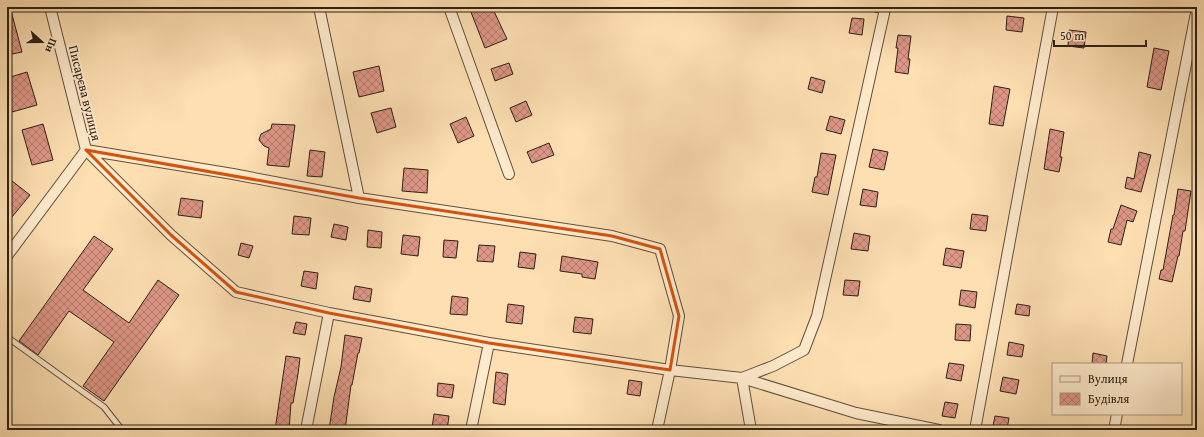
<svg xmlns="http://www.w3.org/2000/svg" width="1204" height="437" viewBox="0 0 1204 437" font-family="'Gentium Book Plus',serif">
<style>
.building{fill:url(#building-cross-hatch);stroke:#2b2116}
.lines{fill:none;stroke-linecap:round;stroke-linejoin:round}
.service-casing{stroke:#60503d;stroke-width:7}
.minor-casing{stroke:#60503d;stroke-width:12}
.service{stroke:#feeacc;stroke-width:5}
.minor{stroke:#feeacc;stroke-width:10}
.marked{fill:none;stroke:#d5530d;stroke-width:3;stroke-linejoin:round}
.labels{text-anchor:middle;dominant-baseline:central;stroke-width:4;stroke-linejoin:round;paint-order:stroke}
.street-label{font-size:13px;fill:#2b2116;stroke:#feeacc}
</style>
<defs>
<pattern id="building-cross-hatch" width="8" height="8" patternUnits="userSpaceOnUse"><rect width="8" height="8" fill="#de9686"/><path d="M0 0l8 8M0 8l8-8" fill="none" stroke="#b47a6d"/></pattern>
</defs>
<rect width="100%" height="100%" fill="#fddfb1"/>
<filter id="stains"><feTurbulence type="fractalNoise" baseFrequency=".005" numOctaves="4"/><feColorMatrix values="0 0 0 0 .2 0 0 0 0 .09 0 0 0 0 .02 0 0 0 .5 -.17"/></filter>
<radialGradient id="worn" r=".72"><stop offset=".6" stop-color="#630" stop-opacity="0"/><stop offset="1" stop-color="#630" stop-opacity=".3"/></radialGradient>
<path class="building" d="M 7,7 L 10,7 L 22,52 L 7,55 Z
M 469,7 L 492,7 L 507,39 L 485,48 Z
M 1007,16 L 1024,18 L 1022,32 L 1006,30 Z
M 852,18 L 864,19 L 862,35 L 849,33 Z
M 1069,30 L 1086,32 L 1084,48 L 1068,46 Z
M 898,35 L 911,36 L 908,59 L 910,59 L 908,74 L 895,72 L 898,48 L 896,48 Z
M 1154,48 L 1169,51 L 1161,90 L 1147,87 Z
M 509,63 L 513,74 L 495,81 L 491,69 Z
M 379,66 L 384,91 L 359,97 L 353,72 Z
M 27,72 L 37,105 L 12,112 L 7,94 L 7,78 Z
M 811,77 L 825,81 L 822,93 L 808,89 Z
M 994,86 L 1010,89 L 1003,126 L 989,124 Z
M 526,101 L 532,115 L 516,122 L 510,108 Z
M 391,108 L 396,127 L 377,133 L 371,113 Z
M 830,116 L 845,120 L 841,134 L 826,130 Z
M 466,117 L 474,136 L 458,143 L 450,124 Z
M 43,124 L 53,160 L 32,165 L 22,130 Z
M 272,124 L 295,125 L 289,167 L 267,165 L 269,148 L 264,146 L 259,140 L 261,134 L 271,129 Z
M 1050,129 L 1064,132 L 1060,157 L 1062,157 L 1059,172 L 1044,169 Z
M 549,143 L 554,155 L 532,163 L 527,152 Z
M 873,149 L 888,152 L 884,170 L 869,167 Z
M 310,150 L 325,152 L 322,177 L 307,176 Z
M 1139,152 L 1151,155 L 1141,192 L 1125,188 L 1127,177 L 1134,179 Z
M 821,153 L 836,155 L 828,195 L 812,192 L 815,177 L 817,177 Z
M 404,168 L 428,170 L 427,193 L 402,191 Z
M 12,181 L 30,195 L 7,223 L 7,187 Z
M 863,189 L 878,192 L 876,207 L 860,205 Z
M 1178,189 L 1191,191 L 1185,231 L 1183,231 L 1179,256 L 1178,256 L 1172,282 L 1159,279 L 1161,270 L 1163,270 L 1173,215 L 1174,215 Z
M 181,198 L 203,201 L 201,218 L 178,215 Z
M 1121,205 L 1137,211 L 1133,222 L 1127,220 L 1121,245 L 1108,242 L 1111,229 L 1113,229 Z
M 972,214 L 988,216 L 986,231 L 970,229 Z
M 294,216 L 311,218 L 309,235 L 292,234 Z
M 334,224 L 348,227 L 346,240 L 331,237 Z
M 368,230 L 382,232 L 381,248 L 367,247 Z
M 854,233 L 870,236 L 868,251 L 851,249 Z
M 403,235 L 420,237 L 418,256 L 401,254 Z
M 94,236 L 113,249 L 83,290 L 129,323 L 158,280 L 179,295 L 104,401 L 83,386 L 114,342 L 69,311 L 38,355 L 19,341 Z
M 444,240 L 458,241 L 456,258 L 443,257 Z
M 241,243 L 253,246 L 249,258 L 238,255 Z
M 479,245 L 495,246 L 493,262 L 477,261 Z
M 946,248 L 964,251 L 961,268 L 943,265 Z
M 520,252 L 536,254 L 534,269 L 518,267 Z
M 562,256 L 598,262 L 595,279 L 582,277 L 582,274 L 560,271 Z
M 304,271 L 318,273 L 316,289 L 301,286 Z
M 845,280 L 860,281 L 858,296 L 843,295 Z
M 355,286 L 372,289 L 370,302 L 353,299 Z
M 961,290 L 977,292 L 975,308 L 959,305 Z
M 452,296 L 468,298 L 467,315 L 450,314 Z
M 508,304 L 524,306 L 522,324 L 506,322 Z
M 1017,304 L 1030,306 L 1029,316 L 1015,314 Z
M 575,317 L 593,319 L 591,334 L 573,332 Z
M 296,322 L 307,324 L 305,335 L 293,333 Z
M 956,324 L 971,325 L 970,341 L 955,340 Z
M 345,335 L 362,338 L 359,353 L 358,353 L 352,385 L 351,385 L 345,430 L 329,430 L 334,397 L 341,367 Z
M 1009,342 L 1024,345 L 1022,357 L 1007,355 Z
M 1093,353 L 1107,356 L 1106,364 L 1092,364 Z
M 286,356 L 300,358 L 298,374 L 293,403 L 291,403 L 289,430 L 275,430 Z
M 949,363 L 964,365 L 961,381 L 946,378 Z
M 496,372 L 508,374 L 505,405 L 493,403 Z
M 1003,377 L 1019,380 L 1016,394 L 1000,391 Z
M 629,380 L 642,382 L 640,396 L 627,394 Z
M 438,383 L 454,385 L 452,398 L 437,396 Z
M 945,402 L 958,404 L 955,418 L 942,416 Z
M 434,414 L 449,416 L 447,430 L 432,428 Z
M 995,416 L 1009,418 L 1007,429 L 993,426 Z"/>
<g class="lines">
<defs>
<path id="service" d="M 7,337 L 104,407 L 122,430"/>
<path id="minor" d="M 319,7 L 359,198
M 449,7 L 509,174
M 86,150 L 171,235 L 236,292 L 329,313 L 489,343 L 670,370 L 742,378 L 856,413 L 939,430
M 86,150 L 233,174 L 359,198 L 612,236 L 660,249 L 679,316 L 670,370 L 657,430
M 7,256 L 86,150 L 50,7
M 1127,364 L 1196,13
M 306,430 L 329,313
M 471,430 L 489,343
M 751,430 L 742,378 L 773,366 L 804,350 L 817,316 L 885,9 L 877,7
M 975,430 L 1053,7
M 1114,430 L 1117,414"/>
</defs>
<use href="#service" class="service-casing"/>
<use href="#minor" class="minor-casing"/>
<use href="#service" class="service"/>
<use href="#minor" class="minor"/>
</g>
<path class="marked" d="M 86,150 L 359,198 L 612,236 L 660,249 L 679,316 L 670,370 L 489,343 L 329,313 L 236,292 L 171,235 Z"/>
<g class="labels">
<g class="street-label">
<text transform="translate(85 93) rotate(76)">Писарєва вулиця</text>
</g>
</g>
<rect width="1204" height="437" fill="none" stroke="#fddfb1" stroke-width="24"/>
<rect x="8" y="8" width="1188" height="421" fill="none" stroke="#2b2116" stroke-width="2"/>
<rect x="12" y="12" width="1180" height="413" fill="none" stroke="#2b2116"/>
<rect x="1052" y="363" width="130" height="52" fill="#feeacc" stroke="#aa9a83"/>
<rect x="1060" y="376" width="20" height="6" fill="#feeacc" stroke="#aa9a83"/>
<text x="1088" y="383" font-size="12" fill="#2b2116">Вулиця</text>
<rect x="1060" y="393" width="20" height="12" fill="url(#building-cross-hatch)" stroke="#aa9a83"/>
<text x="1088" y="403" font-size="12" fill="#2b2116">Будівля</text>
<g transform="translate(42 42) rotate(111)" stroke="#feeacc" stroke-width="3" paint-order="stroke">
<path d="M0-3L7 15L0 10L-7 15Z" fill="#2b2116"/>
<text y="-6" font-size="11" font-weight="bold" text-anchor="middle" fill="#2b2116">Пн</text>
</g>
<path d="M1054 40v6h92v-6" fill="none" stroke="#2b2116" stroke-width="2"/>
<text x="1060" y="40" font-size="12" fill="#2b2116" stroke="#feeacc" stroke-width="3" paint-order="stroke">50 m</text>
<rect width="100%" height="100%" filter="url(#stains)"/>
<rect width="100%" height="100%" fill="url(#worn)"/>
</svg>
